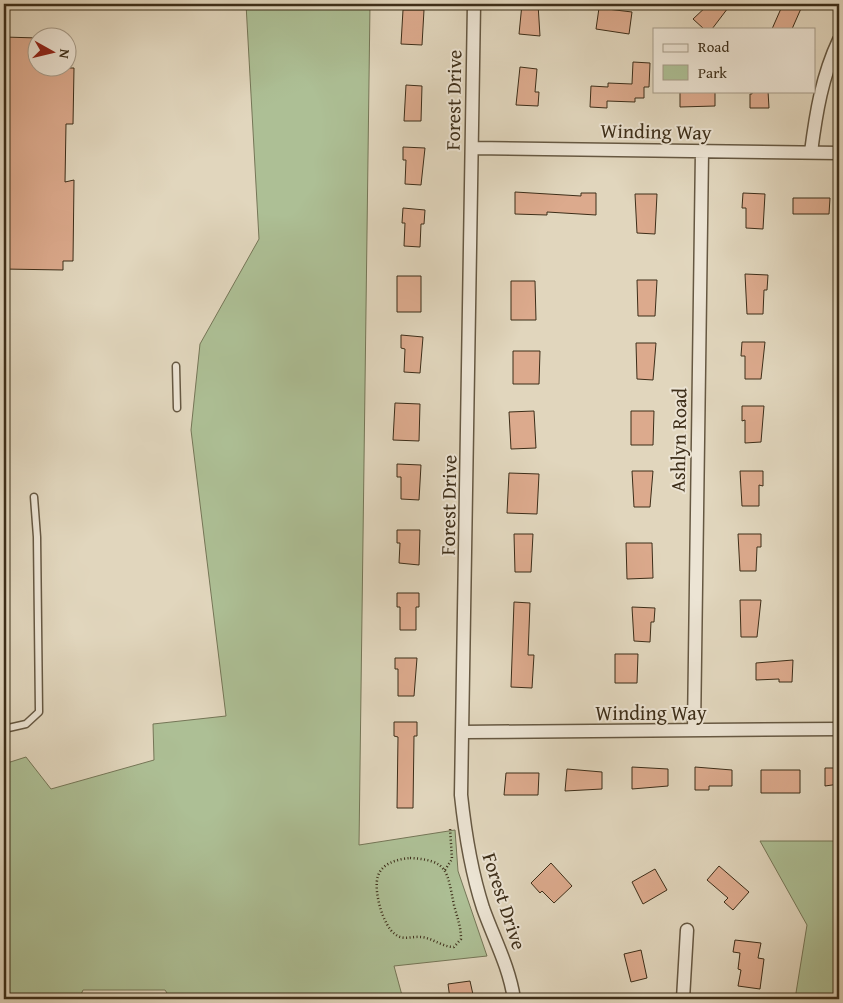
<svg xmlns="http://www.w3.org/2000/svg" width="843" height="1003" viewBox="0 0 843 1003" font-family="'Gentium Book Plus',serif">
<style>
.green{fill:#adbf95;stroke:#757657}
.building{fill:#dcaa8d;stroke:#3d2e19}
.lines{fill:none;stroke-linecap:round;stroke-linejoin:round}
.lane-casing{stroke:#665842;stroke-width:9}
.street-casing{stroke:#665842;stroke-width:15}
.path{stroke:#3d2e19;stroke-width:2.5;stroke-dasharray:1 2.5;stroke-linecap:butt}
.lane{stroke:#ece4d4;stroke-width:6}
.street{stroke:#ece4d4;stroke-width:12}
.labels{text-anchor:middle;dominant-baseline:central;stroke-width:4;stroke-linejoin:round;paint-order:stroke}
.street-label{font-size:20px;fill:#3d2e19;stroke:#ece4d4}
</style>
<rect width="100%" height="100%" fill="#e1d6bd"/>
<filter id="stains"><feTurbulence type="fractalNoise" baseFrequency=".004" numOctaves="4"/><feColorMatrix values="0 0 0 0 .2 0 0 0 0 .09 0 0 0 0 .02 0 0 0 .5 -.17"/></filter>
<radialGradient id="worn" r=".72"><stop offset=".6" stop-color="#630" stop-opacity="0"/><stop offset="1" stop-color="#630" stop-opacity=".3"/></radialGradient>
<path class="green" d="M 246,4 L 370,4 L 359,845 L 455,830 L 458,871 L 487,956 L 394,966 L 403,999 L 171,999 L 165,990 L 83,990 L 79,999 L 4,999 L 4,764 L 26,757 L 51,789 L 154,760 L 153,724 L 226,716 L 191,430 L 200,344 L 259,239 Z
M 760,841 L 839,841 L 839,999 L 795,999 L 807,925 Z"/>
<path class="building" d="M 522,4 L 538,4 L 540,36 L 519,34 Z
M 709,4 L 731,4 L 712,29 L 704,29 L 693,19 Z
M 783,4 L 803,4 L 792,29 L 772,29 Z
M 599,8 L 632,12 L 629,34 L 596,29 Z
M 403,10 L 424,10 L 422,45 L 401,44 Z
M 4,37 L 38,38 L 38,68 L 74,68 L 73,124 L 66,124 L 65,182 L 74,180 L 73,261 L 63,261 L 63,270 L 4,269 Z
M 633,62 L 650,63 L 649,87 L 644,87 L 644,98 L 635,98 L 635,102 L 607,101 L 607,108 L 590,107 L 591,86 L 608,87 L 608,83 L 632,84 Z
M 520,67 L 537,69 L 535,92 L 539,92 L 538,106 L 516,105 Z
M 406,85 L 422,86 L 421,121 L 404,121 Z
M 680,91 L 715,91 L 715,106 L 680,107 Z
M 752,91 L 768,91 L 769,108 L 750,108 L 750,94 L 752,94 Z
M 403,147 L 425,148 L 421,185 L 405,184 L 406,160 L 403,160 Z
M 515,192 L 581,196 L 581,193 L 596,193 L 596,215 L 547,212 L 547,215 L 515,214 Z
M 743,193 L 765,194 L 763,229 L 746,228 L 746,208 L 742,208 Z
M 635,194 L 657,194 L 655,234 L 637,233 Z
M 793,198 L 830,198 L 829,214 L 793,214 Z
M 403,208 L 425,210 L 424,224 L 421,224 L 420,247 L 404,246 L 405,223 L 402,223 Z
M 745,274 L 768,275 L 767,290 L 764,290 L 763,314 L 747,314 Z
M 397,276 L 421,276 L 421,312 L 397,312 Z
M 637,280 L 657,280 L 655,316 L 638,316 Z
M 511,281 L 535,281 L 536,320 L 511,320 Z
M 401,335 L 423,337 L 420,373 L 404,372 L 405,349 L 401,348 Z
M 742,342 L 765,342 L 761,379 L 745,379 L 745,356 L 741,356 Z
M 636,343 L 656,343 L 653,380 L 637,379 Z
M 513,351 L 540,351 L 539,384 L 513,384 Z
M 395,403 L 420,404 L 419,441 L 393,440 Z
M 742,406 L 764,406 L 761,442 L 745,443 L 745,420 L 742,421 Z
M 534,411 L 536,448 L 511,449 L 509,412 Z
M 631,411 L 654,411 L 653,445 L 631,445 Z
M 397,464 L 421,465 L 419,500 L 401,499 L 401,477 L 397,477 Z
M 632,471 L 653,471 L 650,507 L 634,507 Z
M 740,471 L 763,471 L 763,486 L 759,485 L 759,506 L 742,506 Z
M 509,473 L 539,474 L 537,514 L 507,513 Z
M 397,530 L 420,530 L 419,565 L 399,563 L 400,543 L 397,543 Z
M 514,534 L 533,534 L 531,572 L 515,572 Z
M 738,534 L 761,534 L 761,547 L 757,547 L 756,571 L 740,571 Z
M 626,543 L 652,543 L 653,578 L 627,579 Z
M 397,593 L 419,593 L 419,607 L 416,607 L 416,630 L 400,630 L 400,607 L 397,607 Z
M 740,600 L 761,600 L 757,637 L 741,637 Z
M 514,602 L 530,603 L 528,655 L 534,655 L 532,688 L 511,687 Z
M 632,607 L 655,608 L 654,622 L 651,622 L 650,642 L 634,641 Z
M 615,654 L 638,654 L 637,683 L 615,683 Z
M 395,658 L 417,658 L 414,696 L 398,696 L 398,669 L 395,669 Z
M 793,660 L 792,682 L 779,682 L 779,679 L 756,680 L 756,663 Z
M 394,722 L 417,722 L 417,736 L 414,736 L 413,808 L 397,808 L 398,737 L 394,736 Z
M 632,767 L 668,769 L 668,786 L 632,789 Z
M 695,767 L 732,770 L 732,786 L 709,786 L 709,790 L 695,790 Z
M 825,768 L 839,768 L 839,784 L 825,786 Z
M 567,769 L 602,772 L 602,789 L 565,791 Z
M 761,770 L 800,770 L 800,793 L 761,793 Z
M 506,773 L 539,773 L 538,795 L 504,795 Z
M 551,863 L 572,886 L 554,903 L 542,891 L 540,893 L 531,883 Z
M 719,866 L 749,892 L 733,910 L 724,902 L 728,898 L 707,880 Z
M 655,869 L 667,890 L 643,904 L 632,882 Z
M 735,940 L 761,943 L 758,958 L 764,959 L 760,989 L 738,986 L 741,970 L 738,969 L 740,953 L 733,952 Z
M 641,950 L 647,978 L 631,982 L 624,954 Z
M 470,981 L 474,999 L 450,999 L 448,984 Z"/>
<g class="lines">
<defs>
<path id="lane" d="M 176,366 L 177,408
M 4,729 L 26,724 L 39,712 L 37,537 L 34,497"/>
<path id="street" d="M 474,4 L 461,795 C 465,833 471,871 483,908 C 494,939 509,966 514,999
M 472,148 L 839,153
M 811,152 C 816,113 822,76 839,40
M 694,730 L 702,151
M 463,732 L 839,729
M 683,999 L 687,930"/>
</defs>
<use href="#lane" class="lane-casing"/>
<use href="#street" class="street-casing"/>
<path class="path" d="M 410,858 C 449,860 447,872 454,905 C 457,917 461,926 461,939 L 454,947 C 442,947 433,938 421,937 C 412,936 403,941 395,934 C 383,926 373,890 378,876 C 382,863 398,859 410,858 Z
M 445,870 L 452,859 L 450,828"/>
<use href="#lane" class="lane"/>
<use href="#street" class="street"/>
</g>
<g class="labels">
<g class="street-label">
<text transform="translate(453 100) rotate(-89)">Forest Drive</text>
<text transform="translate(656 131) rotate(1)">Winding Way</text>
<text transform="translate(678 440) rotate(-89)">Ashlyn Road</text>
<text transform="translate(448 505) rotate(-89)">Forest Drive</text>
<text x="651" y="712">Winding Way</text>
<text transform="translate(505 901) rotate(72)">Forest Drive</text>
</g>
</g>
<rect width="843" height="1003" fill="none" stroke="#e1d6bd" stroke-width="20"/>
<rect x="5" y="5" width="833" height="993" fill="none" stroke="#3d2e19" stroke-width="2.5"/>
<rect x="10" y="10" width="823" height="983" fill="none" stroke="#3d2e19"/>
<rect x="653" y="28" width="162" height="65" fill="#ece4d4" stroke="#a69b89"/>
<rect x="663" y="44" width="25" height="8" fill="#ece4d4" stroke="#a69b89"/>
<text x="698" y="52" font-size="15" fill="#3d2e19">Road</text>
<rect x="663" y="65" width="25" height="15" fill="#adbf95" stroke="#a69b89"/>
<text x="698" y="78" font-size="15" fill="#3d2e19">Park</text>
<g transform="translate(52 52) rotate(98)"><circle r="24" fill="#ece4d4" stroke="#a69b89"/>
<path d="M0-4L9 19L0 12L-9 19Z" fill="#8f2418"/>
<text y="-8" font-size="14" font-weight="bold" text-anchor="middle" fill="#3d2e19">N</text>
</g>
<rect width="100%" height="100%" filter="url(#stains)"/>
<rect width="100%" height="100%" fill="url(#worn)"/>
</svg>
